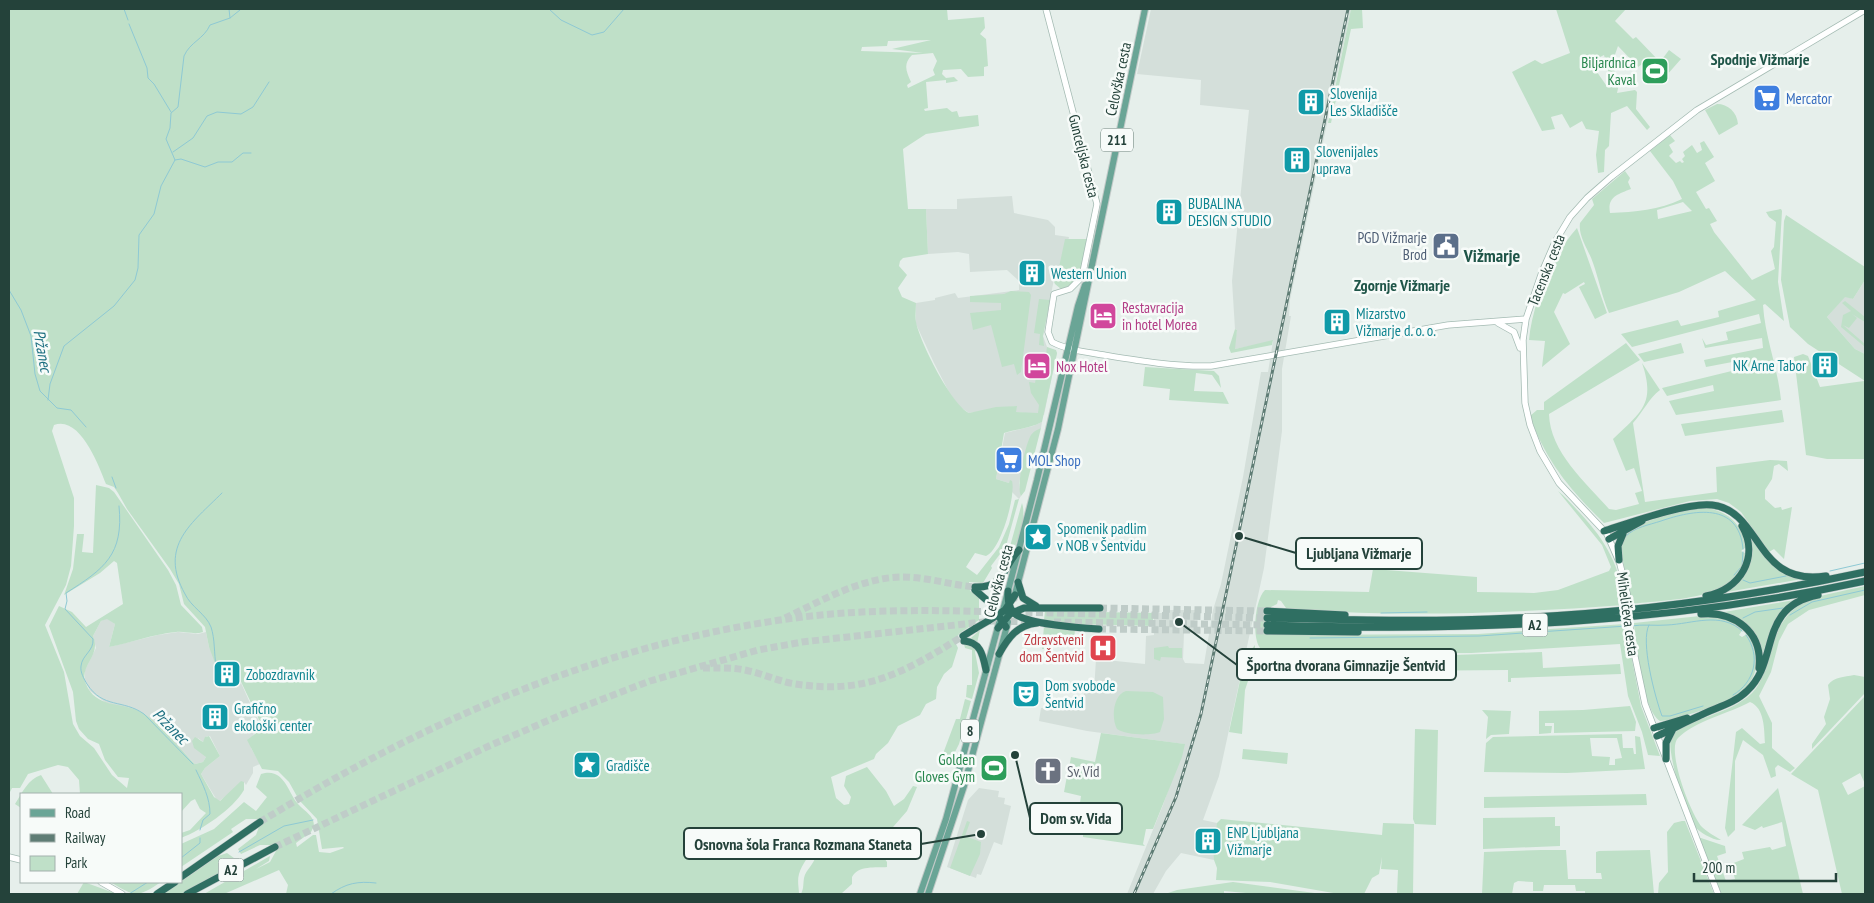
<svg xmlns="http://www.w3.org/2000/svg" width="1874" height="903" viewBox="0 0 1874 903" font-family="'PT Sans Narrow',sans-serif">
<style>
.built{fill:#d4dfda}
.green{fill:#bfe0c8;fill-rule:evenodd}
.lines{fill:none;stroke-linecap:round;stroke-linejoin:round}
.stream{stroke:#8ec9d4;stroke-width:1}
.highway-tunnel{stroke:#bfccc8;stroke-width:7;stroke-dasharray:7 3.5;stroke-linecap:butt}
.secondary-casing{stroke:#a4bbb3;stroke-width:7}
.primary-casing{stroke:#c2cac8;stroke-width:8}
.highway-casing{stroke:#c2cac8;stroke-width:8}
.secondary{stroke:#fff;stroke-width:5.5}
.primary{stroke:#6aa596;stroke-width:6}
.highway{stroke:#2f6f62;stroke-width:7}
.rail-casing{stroke:#5f7d75;stroke-width:3}
.rail{stroke:#f7fbf9;stroke-width:1;stroke-dasharray:4;stroke-linecap:butt}
.secondary-bridge-casing{stroke:#a4bbb3;stroke-width:7;stroke-linecap:butt}
.highway-bridge-casing{stroke:#c2cac8;stroke-width:8;stroke-linecap:butt}
.secondary-bridge{stroke:#fff;stroke-width:5.5}
.highway-bridge{stroke:#2f6f62;stroke-width:7}
.labels{text-anchor:middle;dominant-baseline:central;stroke-width:5;stroke-linejoin:round;paint-order:stroke}
.shield{fill:#f7fbf9;stroke:#637a73;stroke-width:1}
.shield-label{font-size:14px;font-weight:bold;fill:#24423a}
.leisure-label{font-size:15px;fill:#27864d;stroke:#f7fbf9;text-anchor:end}
.street-label{font-size:15px;fill:#24423a;stroke:#f7fbf9}
.culture-label{font-size:15px;fill:#0d838f;stroke:#f7fbf9;text-anchor:start}
.shop-label{font-size:15px;fill:#366cbe;stroke:#f7fbf9;text-anchor:start}
.service-label{font-size:15px;fill:#4e5e75;stroke:#f7fbf9;text-anchor:end}
.hotel-label{font-size:15px;fill:#b23c85;stroke:#f7fbf9;text-anchor:start}
.health-label{font-size:15px;fill:#be3a42;stroke:#f7fbf9;text-anchor:end}
.worship-label{font-size:15px;fill:#5b616d;stroke:#f7fbf9;text-anchor:start}
.neighbourhood-label{font-size:16px;font-weight:bold;fill:#1f5548;stroke:#f7fbf9}
.water-label{font-size:16px;font-style:italic;fill:#1c6f80;stroke:#f7fbf9}
.quarter-label{font-size:18px;font-weight:bold;fill:#1f5548;stroke:#f7fbf9}
.leader{fill:none;stroke:#24423a;stroke-width:2}
.callout-dot{fill:#24423a;stroke:#f7fbf9;stroke-width:2}
.callout{fill:#f7fbf9;stroke:#24423a;stroke-width:2}
.callout-label{font-size:16px;text-anchor:middle;font-weight:bold;fill:#24423a}
</style>
<rect width="100%" height="100%" fill="#e6efeb"/>
<path class="built" d="M 1151,9 L 1351,9 L 1290,300 L 1289,316 L 1291,316 L 1282,369 L 1282,431 L 1264,568 L 1219,776 L 1203,820 L 1217,823 L 1214,860 L 1181,853 L 1166,871 L 1153,894 L 1127,894 L 1163,805 L 1184,744 L 1087,731 L 1039,721 L 1041,708 L 1075,709 L 1085,692 L 1094,692 L 1096,659 L 1145,664 L 1146,636 L 1154,635 L 1154,613 L 1163,613 L 1163,610 L 1195,610 L 1194,633 L 1184,633 L 1183,659 L 1185,663 L 1204,664 L 1213,610 L 1221,584 L 1243,477 L 1261,372 L 1268,372 L 1273,341 L 1235,349 L 1234,345 L 1237,330 L 1235,329 L 1232,281 L 1249,110 L 1200,105 L 1201,80 L 1137,74 Z
M 1012,196 L 1014,213 L 1048,220 L 1055,227 L 1055,235 L 1069,237 L 1061,273 L 1054,279 L 1043,336 L 1047,347 L 1057,353 L 1055,362 L 1044,415 L 1016,412 L 1016,406 L 969,413 L 960,407 L 950,394 L 934,363 L 916,324 L 916,303 L 935,300 L 935,298 L 955,293 L 958,298 L 1019,290 L 1019,281 L 1007,270 L 970,272 L 969,254 L 958,252 L 928,254 L 926,209 L 957,209 L 957,199 Z
M 1865,280 L 1865,354 L 1855,349 L 1827,317 L 1845,296 L 1853,299 Z
M 1042,422 L 1041,428 L 1030,438 L 1019,483 L 1021,496 L 1019,499 L 1012,492 L 1012,481 L 1009,483 L 996,479 L 1005,433 L 1033,426 Z
M 107,618 L 115,624 L 109,647 L 158,635 L 178,632 L 198,634 L 206,632 L 209,647 L 219,665 L 231,664 L 234,667 L 254,712 L 263,728 L 253,735 L 251,748 L 260,764 L 253,767 L 253,773 L 246,785 L 244,782 L 218,802 L 201,774 L 205,768 L 220,756 L 210,736 L 207,736 L 203,742 L 198,738 L 206,757 L 203,762 L 195,764 L 163,730 L 140,711 L 106,703 L 90,691 L 85,681 L 85,670 L 96,648 L 93,636 L 101,621 Z
M 979,788 L 999,791 L 998,797 L 1005,798 L 1004,804 L 1011,806 L 1002,845 L 994,842 L 981,875 L 977,874 L 976,878 L 947,867 L 968,800 Z"/>
<path class="green" d="M 9,9 L 947,9 L 948,20 L 984,17 L 985,28 L 980,34 L 986,39 L 988,66 L 984,67 L 984,76 L 968,77 L 961,69 L 943,70 L 942,74 L 946,78 L 954,77 L 958,81 L 946,83 L 946,80 L 926,82 L 928,108 L 924,109 L 925,111 L 947,108 L 952,112 L 957,111 L 959,117 L 978,115 L 979,126 L 926,134 L 903,149 L 908,209 L 926,209 L 928,254 L 903,258 L 900,261 L 899,266 L 907,275 L 898,288 L 902,297 L 916,303 C 916,309 915,316 916,322 C 920,342 951,404 969,413 L 996,407 L 1017,406 L 1016,412 L 1038,413 L 1039,405 L 1031,393 L 1029,382 L 1035,383 L 1036,377 L 1045,379 L 1048,362 L 1045,361 L 1047,347 L 1056,350 L 1057,353 L 1042,422 C 1031,428 1017,429 1004,433 L 996,479 L 1009,483 L 1010,480 L 1012,481 C 1016,495 1001,550 986,556 L 975,553 L 966,567 L 977,575 L 999,547 L 1009,524 L 1015,500 L 1019,499 L 1006,546 L 991,566 L 992,568 L 983,583 L 969,582 L 970,591 L 979,596 L 979,620 L 960,633 L 954,640 L 958,648 L 952,667 L 944,674 L 937,687 L 936,699 L 926,704 L 920,715 L 898,726 L 888,743 L 876,754 L 874,759 L 831,777 L 836,798 L 844,805 L 849,804 L 851,797 L 844,786 L 846,776 L 867,767 L 886,791 L 894,806 L 904,799 L 913,786 L 917,787 L 907,811 L 880,842 L 878,849 L 887,862 L 887,867 C 876,868 858,865 852,877 L 852,884 L 842,893 L 801,894 C 804,888 803,884 804,878 C 806,869 814,865 816,855 L 804,831 L 798,829 L 784,831 L 788,835 L 801,838 C 816,857 804,857 799,874 C 797,881 799,888 799,894 L 286,894 L 288,885 L 279,870 L 224,894 L 204,894 L 270,856 L 269,861 L 256,869 L 270,862 L 276,851 L 273,845 L 260,845 L 241,854 L 238,849 L 256,835 L 260,824 L 257,819 L 246,819 L 231,829 L 233,832 L 181,867 L 181,844 L 214,829 L 244,802 L 256,811 L 267,797 L 256,787 L 261,774 C 284,767 287,791 298,804 C 305,812 314,815 314,826 L 311,832 L 296,843 L 297,847 L 313,835 L 316,835 L 319,852 L 330,853 L 344,848 L 343,847 L 322,849 L 317,819 L 299,800 L 289,782 L 278,771 L 262,769 L 247,740 L 263,728 L 234,667 L 231,664 L 219,665 L 215,663 L 209,647 L 205,627 L 184,604 L 179,584 L 170,569 L 127,509 L 118,493 L 114,487 L 106,484 C 99,466 80,415 54,425 L 52,431 L 74,498 L 74,526 L 71,566 L 66,585 L 45,625 L 64,672 L 73,724 L 80,736 L 94,748 L 112,775 L 127,788 L 129,778 L 118,777 L 105,760 L 99,744 L 88,739 L 79,729 L 76,721 L 73,692 L 49,626 L 59,606 L 72,612 L 86,627 L 123,604 L 117,563 L 114,561 L 100,573 L 64,595 L 73,569 L 77,534 L 84,534 L 82,552 L 93,553 L 96,485 L 109,488 L 114,492 L 168,570 L 176,585 L 181,605 L 202,627 L 203,632 C 194,635 185,631 176,632 C 153,634 131,643 109,647 L 115,624 L 107,619 L 101,621 L 93,636 C 102,656 78,666 86,684 C 96,708 120,702 139,711 C 157,719 180,749 195,764 L 203,762 L 206,757 L 194,748 L 192,741 L 195,737 L 203,742 L 205,737 L 209,736 L 220,756 L 205,768 L 201,774 L 214,797 L 220,801 L 241,781 L 244,782 L 244,790 C 233,809 202,830 181,838 L 181,833 L 190,830 L 206,813 L 200,809 L 195,799 L 191,801 L 181,812 L 181,794 L 80,794 L 79,780 L 68,767 L 58,765 L 28,774 L 20,788 L 12,788 L 9,794 ZM 931,40 L 892,49 L 923,53 L 861,51 L 862,47 L 887,46 L 888,41 ZM 933,53 L 937,61 L 933,70 L 935,75 L 908,88 L 907,85 L 911,82 C 906,71 903,64 912,55 Z
M 1351,9 L 1362,9 L 1363,28 L 1351,29 L 1331,123 L 1328,123 Z
M 1556,9 L 1626,9 L 1615,21 L 1633,39 L 1636,37 L 1660,62 L 1669,50 L 1681,59 L 1666,76 L 1656,61 L 1648,66 L 1645,62 L 1638,67 L 1618,46 L 1612,63 L 1619,84 L 1617,93 L 1635,90 L 1637,92 L 1636,109 L 1650,127 L 1647,130 L 1627,106 L 1611,113 L 1609,146 L 1605,150 L 1604,172 L 1598,173 L 1596,155 L 1599,131 L 1586,129 L 1582,121 L 1570,128 L 1562,114 L 1551,117 L 1555,129 L 1542,131 L 1512,72 L 1535,60 L 1542,64 L 1570,53 ZM 1604,55 L 1611,82 L 1606,85 L 1590,62 Z
M 1717,104 C 1728,104 1737,112 1738,124 L 1719,135 L 1705,110 Z
M 1670,135 L 1675,141 L 1669,145 L 1673,152 L 1669,156 L 1676,163 L 1680,161 L 1682,163 L 1684,162 L 1682,159 L 1685,156 L 1683,152 L 1692,145 L 1697,153 L 1702,150 L 1700,143 L 1704,141 L 1714,157 L 1705,163 L 1715,181 L 1696,192 L 1706,209 L 1709,208 L 1717,221 L 1710,224 L 1714,232 L 1752,280 L 1775,269 L 1771,251 L 1774,247 L 1776,222 L 1769,217 L 1766,212 L 1781,209 L 1782,211 L 1778,282 L 1784,321 L 1765,304 L 1763,305 C 1765,338 1778,368 1781,400 L 1676,415 L 1669,401 L 1714,391 L 1713,385 L 1667,396 L 1662,388 L 1744,368 L 1743,365 L 1748,364 L 1748,359 L 1706,367 L 1704,360 L 1763,348 L 1762,338 L 1705,348 L 1702,338 L 1706,345 L 1728,340 L 1726,332 L 1761,323 L 1759,314 L 1632,347 L 1621,334 L 1678,320 L 1681,326 L 1719,317 L 1718,311 L 1756,300 L 1725,271 L 1679,292 L 1609,313 C 1602,297 1599,280 1593,263 C 1589,250 1578,237 1580,223 L 1594,205 L 1592,199 L 1625,171 L 1630,178 L 1628,182 L 1631,189 C 1618,194 1607,197 1610,213 C 1635,212 1659,210 1682,199 L 1673,181 L 1650,151 ZM 1683,202 L 1692,211 L 1658,219 L 1657,210 Z
M 1786,215 L 1865,267 L 1865,280 L 1853,299 L 1845,297 L 1827,317 L 1855,349 L 1865,354 L 1865,381 L 1808,344 L 1790,327 L 1781,280 L 1784,221 Z
M 1577,228 L 1607,313 L 1595,319 L 1579,287 L 1585,284 L 1584,282 L 1565,294 L 1563,293 L 1554,312 L 1570,344 L 1542,367 L 1545,341 L 1529,340 C 1532,305 1552,255 1577,228 Z
M 1065,239 L 1088,239 C 1083,258 1084,283 1061,289 L 1055,284 L 1050,273 L 1051,271 L 1058,272 Z
M 1011,291 L 1029,292 L 1031,295 L 1021,372 L 1017,375 L 1014,364 L 1002,367 L 991,325 L 973,330 L 970,313 L 1001,310 L 1001,303 L 970,302 L 970,296 L 1004,294 Z
M 1039,299 L 1050,300 L 1043,336 L 1044,346 L 1039,345 L 1040,334 L 1034,333 Z
M 1845,301 L 1865,317 L 1865,322 L 1852,314 L 1857,318 L 1849,328 L 1843,325 L 1865,344 L 1865,347 L 1841,327 L 1843,315 L 1851,311 L 1842,303 Z
M 1235,329 L 1237,330 L 1235,349 L 1273,340 L 1272,345 L 1231,353 L 1229,348 Z
M 1626,343 L 1640,360 L 1549,414 C 1550,452 1586,483 1609,509 L 1616,510 L 1639,504 L 1635,493 L 1642,491 L 1634,468 L 1626,471 L 1613,439 C 1641,412 1656,404 1642,363 L 1660,390 C 1649,398 1643,412 1633,423 L 1645,502 L 1717,492 L 1716,467 L 1770,460 L 1787,461 L 1788,471 L 1779,464 L 1774,466 L 1772,479 L 1765,490 L 1765,499 L 1775,508 L 1781,507 L 1782,510 L 1792,507 L 1784,559 L 1774,549 L 1769,552 L 1741,512 L 1729,503 L 1717,499 L 1690,501 L 1604,523 C 1571,491 1545,460 1530,416 L 1537,410 L 1544,410 L 1544,402 Z
M 1681,343 L 1684,353 L 1644,362 L 1638,354 Z
M 1803,354 L 1808,356 L 1820,387 L 1864,381 L 1865,459 L 1827,459 L 1806,455 L 1794,357 Z
M 1145,367 L 1214,371 L 1219,376 L 1221,388 L 1212,375 L 1196,373 L 1194,391 L 1223,392 L 1229,404 L 1169,400 L 1170,389 L 1143,386 Z
M 1782,410 L 1784,422 L 1778,423 L 1685,436 L 1681,424 Z
M 1041,428 L 1025,491 L 1021,496 C 1016,487 1025,445 1031,435 C 1034,431 1037,430 1041,428 Z
M 1558,491 C 1566,497 1573,506 1580,513 C 1606,541 1621,567 1624,605 C 1516,613 1410,617 1301,610 L 1286,608 L 1281,601 L 1278,600 L 1277,604 L 1267,609 L 1267,635 L 1478,634 L 1625,624 L 1641,706 L 1660,756 L 1648,755 L 1642,732 L 1628,696 L 1620,644 L 1471,653 L 1272,654 C 1268,653 1263,652 1261,649 C 1251,639 1255,599 1265,590 L 1369,592 L 1373,569 L 1477,577 L 1477,592 L 1534,593 L 1558,590 L 1609,571 L 1611,567 L 1602,545 Z
M 1022,503 C 1029,524 1008,569 991,581 L 1000,571 L 1002,564 L 1009,550 Z
M 1707,508 C 1730,512 1742,525 1746,547 L 1741,551 L 1746,554 C 1740,602 1668,599 1631,604 L 1621,550 C 1621,543 1622,536 1628,532 C 1644,519 1687,509 1707,508 Z
M 1747,532 C 1764,558 1773,569 1802,579 L 1727,592 C 1753,574 1751,561 1747,532 Z
M 1865,586 L 1865,595 L 1809,610 L 1788,624 L 1779,641 L 1771,672 L 1759,696 L 1772,723 L 1772,748 L 1795,768 L 1790,772 L 1778,765 L 1775,768 L 1776,776 L 1771,778 L 1763,755 L 1743,740 L 1735,761 L 1735,830 L 1728,837 L 1725,828 L 1736,732 L 1742,728 L 1760,744 L 1765,743 C 1764,730 1765,708 1750,702 C 1730,713 1695,721 1678,738 C 1666,750 1691,815 1702,827 C 1707,832 1715,836 1721,840 C 1714,841 1699,832 1694,826 C 1685,811 1666,751 1671,735 C 1694,716 1729,715 1752,693 C 1762,683 1765,669 1769,656 C 1786,595 1810,599 1865,586 Z
M 1795,600 L 1772,628 L 1762,655 C 1757,634 1746,619 1724,612 Z
M 1045,611 L 1153,613 L 1153,626 L 1079,624 L 1044,620 Z
M 1700,616 L 1730,619 L 1743,629 L 1739,635 L 1742,637 L 1747,634 C 1754,643 1755,648 1756,659 C 1760,699 1698,711 1670,720 L 1660,721 C 1643,710 1635,644 1634,623 Z
M 1044,626 L 1075,630 L 1074,640 L 1046,640 L 1044,649 L 1042,649 Z
M 980,630 L 975,652 L 979,673 L 972,699 L 966,697 L 967,685 L 972,685 L 972,650 L 965,648 L 964,644 Z
M 1255,645 L 1255,660 L 1245,690 L 1242,734 L 1229,732 L 1245,657 Z
M 1168,646 L 1169,648 L 1182,648 L 1182,658 L 1161,657 L 1160,661 L 1154,659 L 1154,648 Z
M 1542,652 L 1543,668 L 1620,664 L 1621,674 L 1511,678 L 1511,682 L 1508,682 L 1508,670 L 1395,671 L 1398,657 Z
M 1854,675 L 1865,677 L 1865,693 L 1812,749 L 1812,744 L 1826,724 L 1824,717 L 1830,699 L 1828,685 C 1834,677 1844,677 1854,675 Z
M 1126,691 L 1153,692 L 1163,697 L 1164,719 L 1160,732 C 1151,736 1125,735 1117,729 C 1111,718 1113,695 1126,691 Z
M 1865,696 L 1865,784 L 1860,773 L 1842,783 L 1848,795 L 1865,786 L 1865,894 L 1842,894 L 1818,790 L 1791,774 Z
M 965,699 L 971,701 L 959,744 L 951,760 L 947,761 L 944,758 L 944,751 L 956,719 L 960,719 Z
M 1630,706 L 1636,722 L 1635,731 L 1554,733 L 1554,723 L 1545,723 L 1545,726 L 1552,726 L 1551,733 L 1539,734 L 1539,711 L 1583,710 Z
M 1482,710 L 1511,711 L 1509,734 L 1491,735 L 1486,739 L 1488,717 Z
M 1415,729 L 1438,730 L 1436,825 L 1415,824 L 1413,819 Z
M 1101,733 L 1185,744 L 1182,757 L 1153,829 L 1146,829 L 1143,844 L 1145,846 L 1083,837 L 1083,823 L 1077,822 L 1081,796 L 1064,792 L 1067,776 L 1071,777 L 1072,775 L 1068,773 L 1071,757 L 1095,762 Z
M 1622,734 L 1623,748 L 1633,748 L 1634,754 L 1636,754 L 1635,736 L 1640,737 L 1645,769 L 1567,773 L 1484,772 L 1486,743 L 1493,737 ZM 1590,738 L 1617,738 L 1622,758 L 1615,759 L 1615,765 L 1609,765 L 1610,757 L 1592,756 Z
M 1243,749 L 1288,753 L 1287,764 L 1242,759 Z
M 41,775 L 53,794 L 21,794 L 21,808 L 15,804 C 22,793 28,779 41,775 Z
M 1778,788 L 1803,894 L 1720,894 L 1698,837 L 1725,846 L 1726,853 L 1717,856 L 1726,881 L 1735,879 L 1731,864 L 1744,859 L 1742,852 L 1770,847 L 1772,850 L 1786,846 L 1782,822 L 1763,828 L 1762,826 L 1755,830 L 1742,825 Z
M 1646,794 L 1647,805 L 1484,808 L 1484,797 Z
M 1555,817 L 1555,826 L 1560,826 L 1560,846 L 1483,849 L 1483,818 Z
M 1221,819 L 1382,835 L 1383,823 L 1414,824 L 1413,894 L 1397,894 L 1398,870 L 1381,869 L 1382,857 L 1379,874 L 1372,878 L 1364,894 L 1339,894 L 1270,882 L 1216,880 L 1217,868 L 1214,860 L 1213,847 L 1217,823 Z
M 967,821 L 970,822 L 965,836 L 981,842 L 980,854 L 970,876 L 950,868 Z
M 1682,821 L 1685,821 L 1714,894 L 1658,894 L 1659,883 L 1668,872 L 1667,832 L 1674,823 Z
M 1541,850 L 1566,850 L 1568,879 L 1602,879 L 1601,873 L 1596,873 L 1596,852 L 1599,851 L 1650,850 L 1654,894 L 1585,894 L 1585,891 L 1576,891 L 1575,885 L 1544,885 L 1543,891 L 1533,891 L 1533,882 L 1518,881 L 1514,883 L 1512,894 L 1482,894 L 1484,852 Z
M 227,853 L 234,858 L 235,861 L 231,866 L 181,894 L 163,894 L 218,856 Z
M 84,882 L 117,894 L 77,894 Z
M 110,882 L 161,882 C 136,899 135,896 110,882 Z
M 1233,882 L 1322,894 L 1257,894 L 1224,891 L 1224,894 L 1165,894 L 1177,890 Z"/>
<g class="lines">
<path class="stream" d="M 124,9 L 128,20
M 229,9 L 230,18
M 549,9 L 561,20 L 592,35 L 604,32 L 624,9
M 129,24 L 147,68 L 148,78 L 154,84 L 171,112
M 173,152 L 193,138 L 207,116 L 217,112 L 241,114 L 253,107 L 269,82
M 175,160 L 181,159 L 205,167 L 218,162 L 232,162 L 243,153 L 251,153
M 9,290 L 21,310 L 31,336 L 35,374 L 40,391 L 57,408 L 71,410 L 86,427
M 48,400 L 50,384 L 64,346 L 114,306 L 135,280 L 138,268 L 139,235 L 154,214 L 161,186 L 175,160 L 166,139 L 170,128 L 171,113 L 178,107 L 184,56 C 190,42 204,39 210,25 L 230,18 L 240,10
M 112,477 L 116,488
M 119,506 C 124,555 104,569 66,593 L 67,601 L 65,609 L 93,639 C 94,651 82,655 81,666 C 80,672 84,679 87,684 C 103,709 123,699 144,714 L 193,764
M 1626,536 C 1635,527 1649,525 1661,521 C 1693,510 1739,501 1743,549
M 1830,571 L 1865,563
M 1734,575 L 1742,566 L 1743,552
M 1743,580 L 1750,583 L 1786,576
M 1381,613 L 1427,612
M 1790,615 L 1812,602 L 1865,590
M 1743,618 L 1755,612 L 1783,608
M 1649,625 C 1640,641 1655,697 1662,716 L 1670,716 L 1703,706
M 1631,626 C 1643,624 1655,626 1667,625 C 1692,624 1721,611 1742,631
M 1310,638 L 1479,636 L 1627,626
M 216,666 C 214,653 215,639 211,627 C 206,614 191,607 185,594 C 158,546 192,523 222,493
M 1733,695 C 1755,682 1761,656 1746,635
M 196,770 C 203,785 210,798 210,814 L 203,820 L 200,830
M 239,852 L 284,826 L 313,820
M 181,858 L 200,843 L 200,838
M 129,894 L 148,882
M 331,894 C 346,883 358,881 376,883"/>
<path class="highway-tunnel" d="M 1100,608 L 1267,611
M 1015,612 L 1267,618
M 785,618 C 821,601 862,577 903,577 C 927,577 951,585 975,587
M 1054,622 L 1267,625
M 1099,629 L 1267,631
M 703,668 C 718,668 734,667 749,671 C 763,674 776,680 790,683 C 863,696 902,674 963,636
M 260,822 C 427,720 607,641 803,617 C 868,609 934,610 999,612
M 275,847 L 489,746 L 561,715 L 650,681 L 758,650 L 802,642 L 992,621 L 1033,622"/>
<defs>
<path id="secondary" d="M 1046,9 L 1097,204 L 1082,277 L 1070,289 L 1054,294 L 1048,332 L 1052,342 C 1067,350 1087,352 1104,355 C 1140,361 1175,367 1211,366 L 1448,325 L 1526,319
M 1498,323 L 1514,332 L 1520,348
M 1627,593 L 1620,564 L 1607,534 L 1559,483 L 1540,451 L 1530,425 L 1525,403 L 1523,340 L 1526,319 L 1542,272 L 1555,242 L 1570,217 L 1587,198 L 1611,177 L 1697,110 L 1865,10
M 1631,638 L 1645,704 L 1718,894
M 9,857 L 21,860
M 101,882 L 122,894"/>
<path id="primary" d="M 1014,598 L 1058,429 L 1145,9
M 1002,614 L 1037,480 L 1078,306 L 1085,285
M 920,894 L 946,819 L 999,623
M 928,894 L 964,786 L 1008,622"/>
<path id="highway" d="M 1604,531 C 1629,523 1687,502 1712,505 C 1763,511 1754,587 1826,576
M 1609,539 L 1642,521
M 1619,560 L 1618,546 L 1623,534
M 1018,582 L 1023,598 L 1036,606
M 975,587 C 1006,588 1003,566 1019,550
M 975,590 L 990,603 L 1006,627
M 1008,591 C 1008,599 1008,607 1014,613 C 1025,624 1082,628 1099,629
M 1706,596 C 1740,590 1760,557 1742,526
M 1267,611 L 1345,615
M 1701,614 C 1735,611 1763,632 1759,668
M 1267,618 C 1349,620 1431,622 1513,618 C 1631,613 1749,597 1865,572
M 988,621 L 1005,610 L 1015,595
M 1267,625 C 1470,632 1666,624 1865,581
M 998,628 L 1010,614 L 1024,608 L 1100,608
M 1267,631 L 1358,632
M 963,636 L 976,628
M 964,641 C 981,642 983,656 986,670
M 999,654 C 1008,638 1017,625 1037,623
M 1654,728 L 1687,718
M 1657,736 C 1671,730 1685,722 1699,716 C 1714,708 1734,704 1747,691 C 1780,661 1757,607 1818,595
M 1666,759 L 1666,743 L 1673,729
M 181,877 L 260,822
M 157,894 L 175,882
M 187,894 L 275,847"/>
</defs>
<use href="#secondary" class="secondary-casing"/>
<use href="#primary" class="primary-casing"/>
<use href="#highway" class="highway-casing"/>
<use href="#secondary" class="secondary"/>
<use href="#primary" class="primary"/>
<use href="#highway" class="highway"/>
<defs>
<path id="rail" d="M 1134,894 L 1176,797 L 1201,714 L 1348,9"/>
</defs>
<use href="#rail" class="rail-casing"/>
<use href="#rail" class="rail"/>
<defs>
<path id="secondary-bridge" d="M 1627,593 L 1631,638"/>
<path id="highway-bridge" d="M 976,628 L 988,621"/>
</defs>
<use href="#secondary-bridge" class="secondary-bridge-casing"/>
<use href="#highway-bridge" class="highway-bridge-casing"/>
<use href="#secondary-bridge" class="secondary-bridge"/>
<use href="#highway-bridge" class="highway-bridge"/>
</g>
<defs>
<symbol id="stadium-square" viewBox="-11 -11 22 22"><rect x="-9" y="-9" width="18" height="18" rx="4" fill="#2e9e5b" stroke="#f7fbf9"/><path d="M0-5a6.5 5 0 1 0 0 10a6.5 5 0 1 0 0-10ZM-3.5-1.8h7v3.6h-7Z" fill="#fff"/></symbol>
<symbol id="supermarket-square" viewBox="-11 -11 22 22"><rect x="-9" y="-9" width="18" height="18" rx="4" fill="#3f7fe0" stroke="#f7fbf9"/><path d="M-6-5.5h2.5l.6 2H6L4.5 2H-2.5L-4.4-4H-6ZM-1.5 3.2a1.3 1.3 0 1 0 .1 0ZM3 3.2a1.3 1.3 0 1 0 .1 0Z" fill="#fff"/></symbol>
<symbol id="building-square" viewBox="-11 -11 22 22"><rect x="-9" y="-9" width="18" height="18" rx="4" fill="#0f9aa8" stroke="#f7fbf9"/><path d="M-4-6H4V6H1V3H-1V6H-4ZM-2.5-4.3h1.7v1.8h-1.7ZM.8-4.3h1.7v1.8H.8ZM-2.5-1h1.7V.8h-1.7ZM.8-1h1.7V.8H.8Z" fill="#fff"/></symbol>
<symbol id="civic-square" viewBox="-11 -11 22 22"><rect x="-9" y="-9" width="18" height="18" rx="4" fill="#5c6f8a" stroke="#f7fbf9"/><path d="M-.6-6.5H3V-4.5H.6V-3L4-1V1h2V6H-6V1h2V-1L-.6-3ZM-1.2 2.5V6h2.4V2.5Z" fill="#fff"/></symbol>
<symbol id="hotel-square" viewBox="-11 -11 22 22"><rect x="-9" y="-9" width="18" height="18" rx="4" fill="#d1479c" stroke="#f7fbf9"/><path d="M-6-4.5h1.5V1H6V5H4.5V3h-9V5H-6ZM-4 0a1.8 1.8 0 1 1 3.6 0ZM.5 0V-2.5h3Q6-2.5 6 0Z" fill="#fff"/></symbol>
<symbol id="sight-square" viewBox="-11 -11 22 22"><rect x="-9" y="-9" width="18" height="18" rx="4" fill="#0f9aa8" stroke="#f7fbf9"/><path d="M0-6L1.8-2.2L6-1.7L2.9 1.2L3.7 5.4L0 3.3L-3.7 5.4L-2.9 1.2L-6-1.7L-1.8-2.2Z" fill="#fff"/></symbol>
<symbol id="hospital-square" viewBox="-11 -11 22 22"><rect x="-9" y="-9" width="18" height="18" rx="4" fill="#e0444e" stroke="#f7fbf9"/><path d="M-5-5h3v3.5h4V-5h3V5h-3V1.5h-4V5h-3Z" fill="#fff"/></symbol>
<symbol id="theatre-square" viewBox="-11 -11 22 22"><rect x="-9" y="-9" width="18" height="18" rx="4" fill="#0f9aa8" stroke="#f7fbf9"/><path d="M-5-5.5Q0-4 5-5.5V0Q5 5 0 6Q-5 5-5 0ZM-3.3-2.5H-1v1.5H-3.3ZM1-2.5H3.3v1.5H1ZM-2.8 1Q0 5.5 2.8 1Z" fill="#fff"/></symbol>
<symbol id="church-square" viewBox="-11 -11 22 22"><rect x="-9" y="-9" width="18" height="18" rx="4" fill="#6b7280" stroke="#f7fbf9"/><path d="M-1.2-6h2.4v3.5h3.3v2.4h-3.3V6h-2.4V-.1h-3.3v-2.4h3.3Z" fill="#fff"/></symbol>
</defs>
<g fill-rule="evenodd">
<use href="#stadium-square" x="1639" y="55" width="32" height="32"/>
<use href="#supermarket-square" x="1751" y="82" width="32" height="32"/>
<use href="#building-square" x="1295" y="86" width="32" height="32"/>
<use href="#building-square" x="1281" y="144" width="32" height="32"/>
<use href="#building-square" x="1153" y="196" width="32" height="32"/>
<use href="#civic-square" x="1430" y="230" width="32" height="32"/>
<use href="#building-square" x="1016" y="257" width="32" height="32"/>
<use href="#hotel-square" x="1087" y="300" width="32" height="32"/>
<use href="#building-square" x="1321" y="306" width="32" height="32"/>
<use href="#building-square" x="1809" y="349" width="32" height="32"/>
<use href="#hotel-square" x="1021" y="350" width="32" height="32"/>
<use href="#supermarket-square" x="993" y="444" width="32" height="32"/>
<use href="#sight-square" x="1022" y="521" width="32" height="32"/>
<use href="#hospital-square" x="1087" y="632" width="32" height="32"/>
<use href="#building-square" x="211" y="658" width="32" height="32"/>
<use href="#theatre-square" x="1010" y="678" width="32" height="32"/>
<use href="#building-square" x="199" y="701" width="32" height="32"/>
<use href="#sight-square" x="571" y="749" width="32" height="32"/>
<use href="#stadium-square" x="978" y="752" width="32" height="32"/>
<use href="#church-square" x="1032" y="755" width="32" height="32"/>
<use href="#building-square" x="1192" y="825" width="32" height="32"/>
</g>
<g class="labels">
<g class="shield">
<rect x="1101" y="128.5" width="32" height="23" rx="4"/>
<rect x="1522.5" y="613.5" width="25" height="23" rx="4"/>
<rect x="961" y="719.5" width="18" height="23" rx="4"/>
<rect x="218.5" y="858.5" width="25" height="23" rx="4"/>
</g>
<g class="shield-label">
<text x="1117" y="140">211</text>
<text x="1535" y="625">A2</text>
<text x="970" y="731">8</text>
<text x="231" y="870">A2</text>
</g>
<g class="leisure-label">
<text x="1636" y="62">Biljardnica<tspan x="1636" dy="17">Kaval</tspan></text>
<text x="975" y="759">Golden<tspan x="975" dy="17">Gloves Gym</tspan></text>
</g>
<g class="street-label">
<text transform="translate(1118 79) rotate(-78)">Celovška cesta</text>
<text transform="translate(1084 156) rotate(76)">Gunceljska cesta</text>
<text transform="translate(1546 270) rotate(-68)">Tacenska cesta</text>
<text transform="translate(998 581) rotate(-75)">Celovška cesta</text>
<text transform="translate(1628 614) rotate(82)">Miheličeva cesta</text>
</g>
<g class="culture-label">
<text x="1330" y="93">Slovenija<tspan x="1330" dy="17">Les Skladišče</tspan></text>
<text x="1316" y="151">Slovenijales<tspan x="1316" dy="17">uprava</tspan></text>
<text x="1188" y="203">BUBALINA<tspan x="1188" dy="17">DESIGN STUDIO</tspan></text>
<text x="1051" y="273">Western Union</text>
<text x="1356" y="313">Mizarstvo<tspan x="1356" dy="17">Vižmarje d. o. o.</tspan></text>
<text x="1806" y="365" text-anchor="end">NK Arne Tabor</text>
<text x="1057" y="528">Spomenik padlim<tspan x="1057" dy="17">v NOB v Šentvidu</tspan></text>
<text x="246" y="674">Zobozdravnik</text>
<text x="1045" y="685">Dom svobode<tspan x="1045" dy="17">Šentvid</tspan></text>
<text x="234" y="708">Grafično<tspan x="234" dy="17">ekološki center</tspan></text>
<text x="606" y="765">Gradišče</text>
<text x="1227" y="832">ENP Ljubljana<tspan x="1227" dy="17">Vižmarje</tspan></text>
</g>
<g class="shop-label">
<text x="1786" y="98">Mercator</text>
<text x="1028" y="460">MOL Shop</text>
</g>
<g class="service-label">
<text x="1427" y="237">PGD Vižmarje<tspan x="1427" dy="17">Brod</tspan></text>
</g>
<g class="hotel-label">
<text x="1122" y="307">Restavracija<tspan x="1122" dy="17">in hotel Morea</tspan></text>
<text x="1056" y="366">Nox Hotel</text>
</g>
<g class="health-label">
<text x="1084" y="639">Zdravstveni<tspan x="1084" dy="17">dom Šentvid</tspan></text>
</g>
<g class="worship-label">
<text x="1067" y="771">Sv. Vid</text>
</g>
<g class="neighbourhood-label">
<text x="1760" y="59">Spodnje Vižmarje</text>
<text x="1402" y="285">Zgornje Vižmarje</text>
</g>
<g class="water-label">
<text transform="translate(43 351) rotate(80)">Pržanec</text>
<text transform="translate(171 726) rotate(45)">Pržanec</text>
</g>
<g class="quarter-label">
<text x="1492" y="255">Vižmarje</text>
</g>
</g>
<path class="leader" d="M1239 536L1296 553M1179 622L1237 665M1015 755L1030 818M981 834L921 844"/>
<g class="callout-dot">
<circle cx="1239" cy="536" r="5"/>
<circle cx="1179" cy="622" r="5"/>
<circle cx="1015" cy="755" r="5"/>
<circle cx="981" cy="834" r="5"/>
</g>
<g class="callout">
<rect x="1296" y="538" width="126" height="31" rx="5"/>
<rect x="1237" y="649" width="219" height="31" rx="5"/>
<rect x="1030" y="803" width="92" height="31" rx="5"/>
<rect x="684" y="828" width="237" height="31" rx="5"/>
</g>
<g class="callout-label">
<text x="1359" y="559">Ljubljana Vižmarje</text>
<text x="1346" y="671">Športna dvorana Gimnazije Šentvid</text>
<text x="1076" y="824">Dom sv. Vida</text>
<text x="803" y="850">Osnovna šola Franca Rozmana Staneta</text>
</g>
<rect width="1874" height="903" fill="none" stroke="#24423a" stroke-width="20"/>
<rect x="20" y="793" width="162" height="90" fill="#f7fbf9" stroke="#a3b1ad"/>
<rect x="30" y="809" width="25" height="8" fill="#6aa596" stroke="#a3b1ad"/>
<text x="65" y="818" font-size="15" fill="#24423a">Road</text>
<rect x="30" y="834" width="25" height="8" fill="#5f7d75" stroke="#a3b1ad"/>
<text x="65" y="843" font-size="15" fill="#24423a">Railway</text>
<rect x="30" y="856" width="25" height="15" fill="#bfe0c8" stroke="#a3b1ad"/>
<text x="65" y="868" font-size="15" fill="#24423a">Park</text>
<path d="M1694 873v8h142v-8" fill="none" stroke="#24423a" stroke-width="2.5"/>
<text x="1702" y="873" font-size="15" fill="#24423a" stroke="#f7fbf9" stroke-width="4" paint-order="stroke">200 m</text>
</svg>
